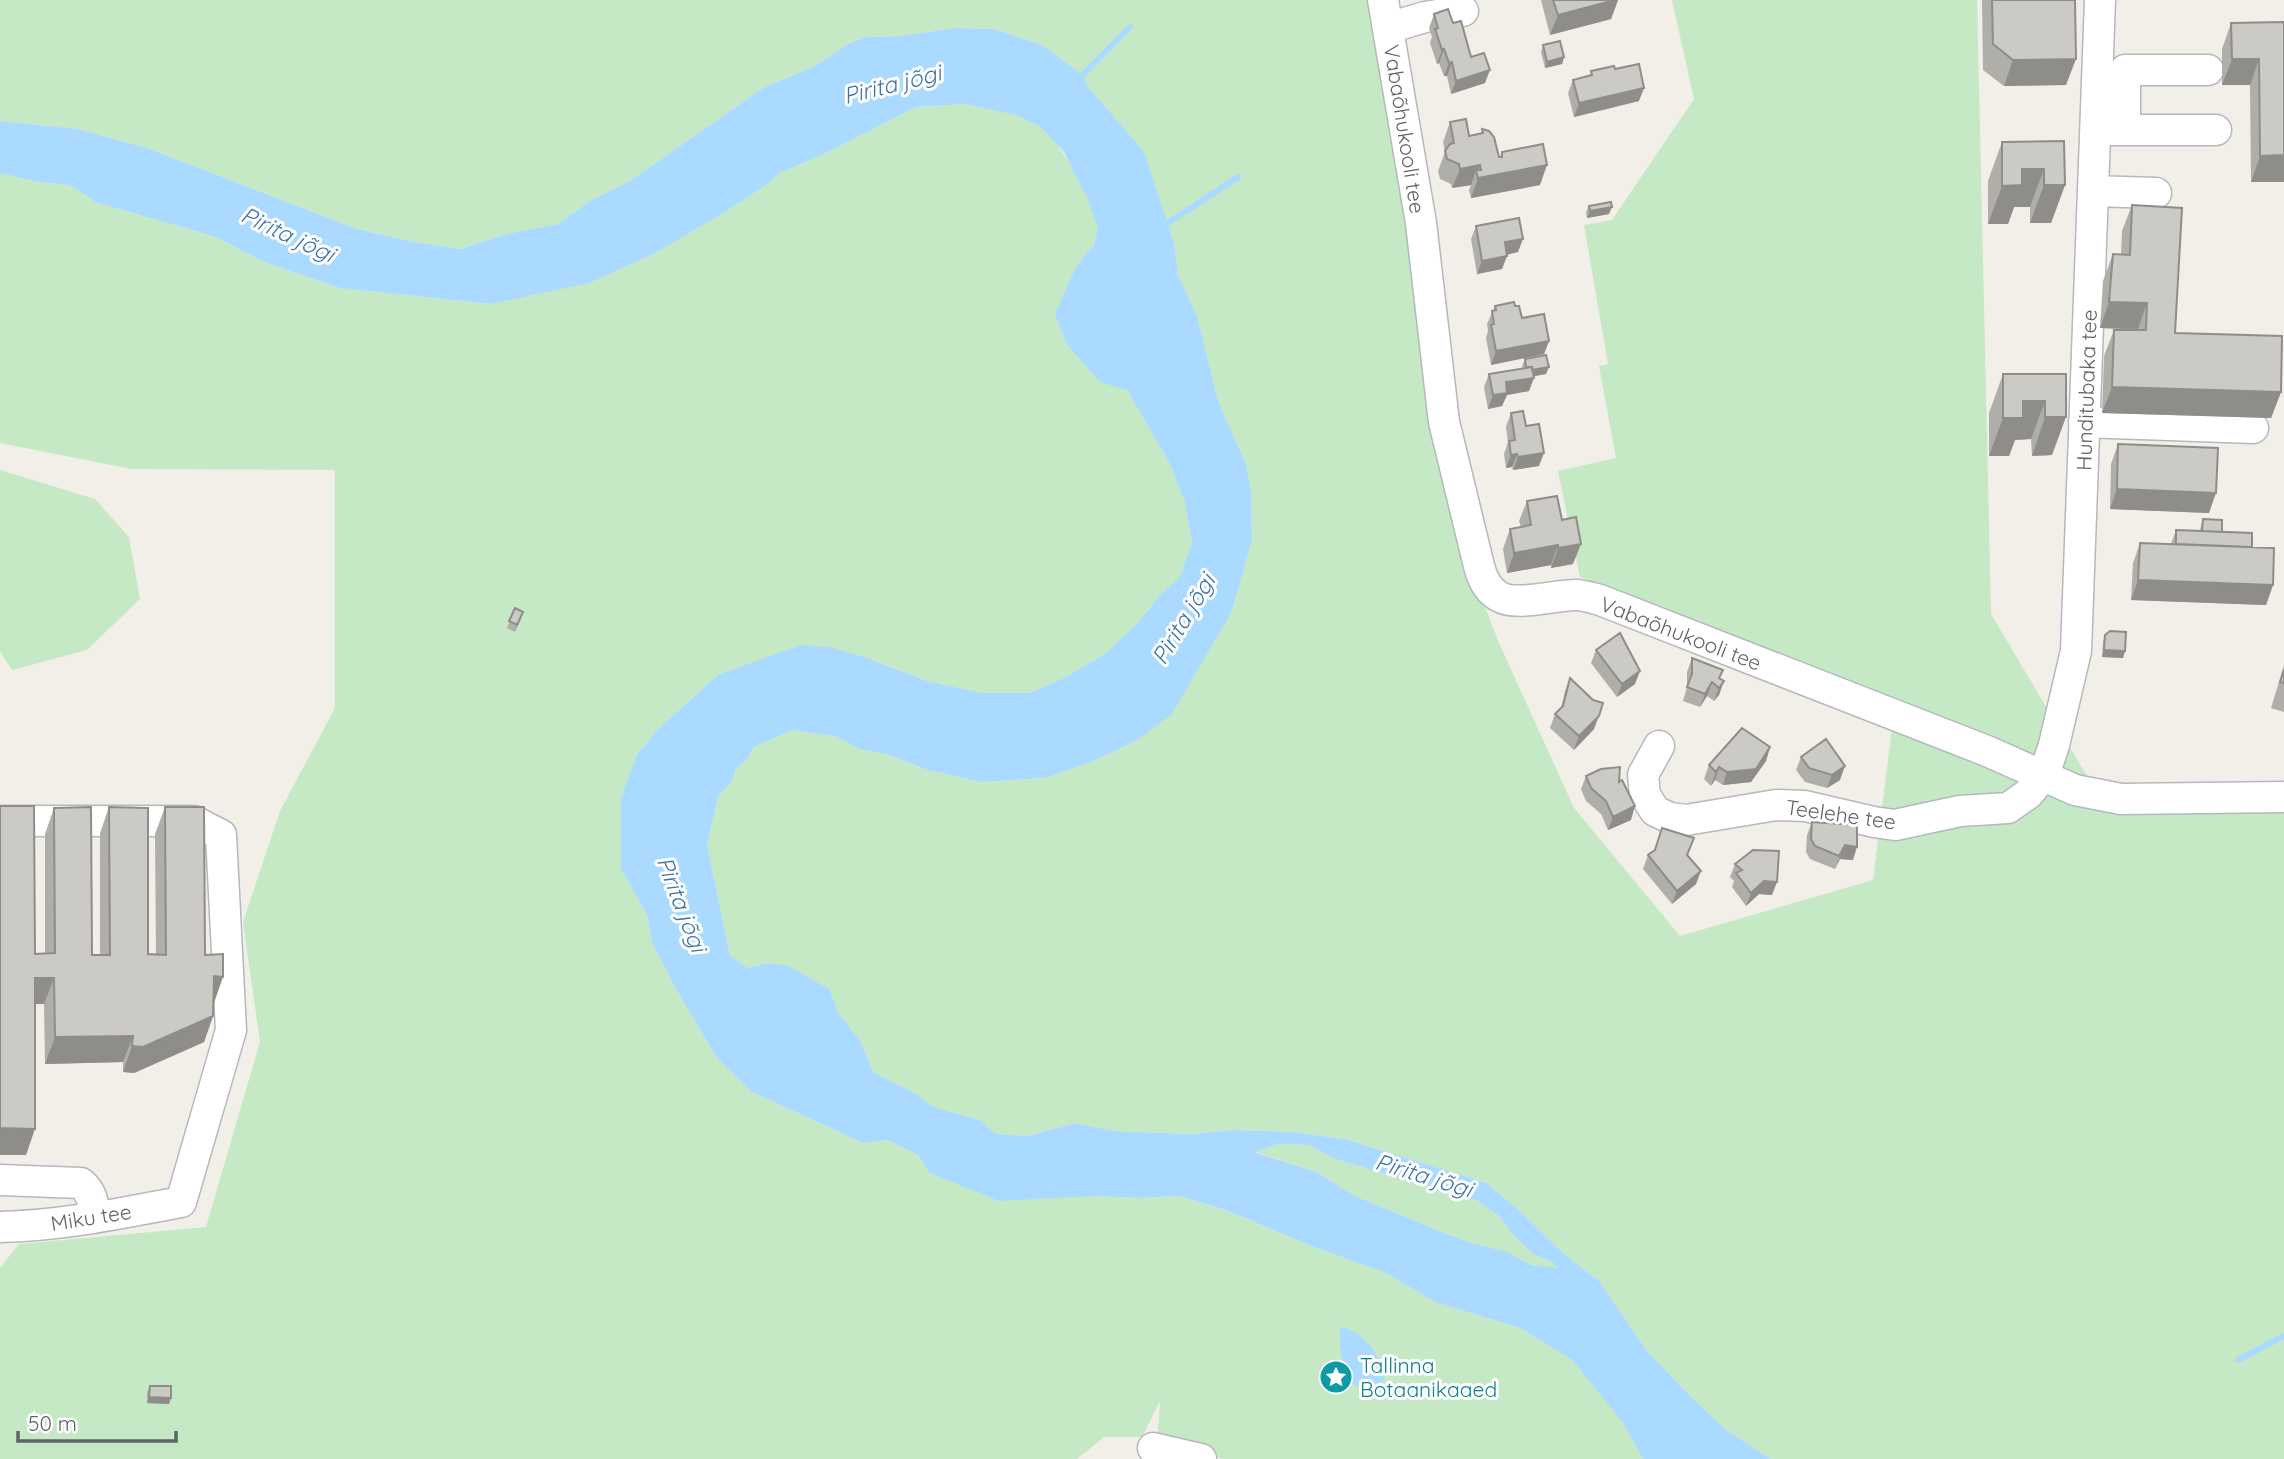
<svg xmlns="http://www.w3.org/2000/svg" width="2284" height="1459" viewBox="0 0 2284 1459" font-family="Quicksand,sans-serif">
<style>
.green{fill:#c5e8c5}
.water{fill:#aadaff;fill-rule:evenodd}
.lines{fill:none;stroke-linecap:round;stroke-linejoin:round}
.stream{stroke:#aadaff;stroke-width:6}
.minor-casing{stroke:#b5b8bc;stroke-width:33}
.minor{stroke:#fff;stroke-width:30}
.wall{fill:#afaea9}
.shaded-wall{fill:#8f8d8a}
.building{fill:#cccac5;stroke:#8f8d8a;stroke-width:2}
.labels{text-anchor:middle;dominant-baseline:central;stroke-width:6;stroke-linejoin:round;paint-order:stroke}
.street-label{font-size:21px;fill:#5f6368;stroke:#fff}
.culture-label{font-size:21px;fill:#0d838f;stroke:#fff;text-anchor:start}
.water-label{font-size:23px;font-style:italic;fill:#4174aa;stroke:#fff}
</style>
<rect width="100%" height="100%" fill="#f1efe8"/>
<path class="green" d="M 0,0 L 1367,0 L 1395,121 L 1462,548 L 1499,643 L 1574,808 L 1680,936 L 1873,880 L 1895,704 L 1580,577 L 1558,471 L 1616,458 L 1599,366 L 1608,364 L 1584,225 L 1612,220 L 1694,99 L 1672,0 L 1977,0 L 1991,614 L 2087,776 L 2110,806 L 2284,808 L 2284,1459 L 1770,1459 L 1725,1429 L 1688,1394 L 1648,1352 L 1599,1281 L 1563,1253 L 1519,1210 L 1486,1183 L 1345,1139 L 1292,1132 L 1233,1130 L 1191,1134 L 1111,1131 L 1076,1123 L 1028,1136 L 996,1134 L 980,1120 L 933,1107 L 916,1094 L 873,1072 L 860,1040 L 838,1013 L 830,990 L 769,963 L 748,968 L 730,956 L 707,845 L 718,797 L 732,781 L 736,768 L 747,760 L 754,747 L 793,730 L 838,737 L 859,749 L 886,754 L 928,770 L 982,782 L 1045,778 L 1089,763 L 1136,741 L 1232,611 L 1252,540 L 1251,491 L 1246,464 L 1218,401 L 1197,316 L 1178,275 L 1174,243 L 1153,184 L 1088,87 L 1083,75 L 1042,45 L 994,29 L 955,28 L 900,36 L 866,37 L 848,44 L 817,65 L 763,88 L 630,181 L 590,201 L 558,224 L 507,234 L 461,249 L 413,242 L 357,229 L 150,149 L 78,129 L 0,121 Z
M 965,104 C 990,109 1021,111 1042,127 C 1059,140 1098,208 1098,229 C 1098,244 1086,255 1077,265 L 1127,390 L 1170,464 L 1185,503 L 1192,544 L 1181,577 L 1160,595 L 1137,624 L 1106,653 L 1066,677 L 1030,693 L 983,693 L 927,681 L 876,661 L 718,675 L 658,729 L 637,755 L 621,869 L 647,915 L 652,943 L 676,989 L 717,1058 L 752,1092 L 863,1143 L 888,1140 L 918,1155 L 931,1173 L 1095,1196 L 1140,1198 L 1180,1196 L 1224,1210 L 1314,1247 L 1386,1273 L 1435,1302 L 1520,1328 L 1572,1360 L 1625,1424 L 1643,1459 L 1223,1459 L 1157,1443 L 1160,1401 L 1142,1437 L 1104,1437 L 1077,1459 L 0,1459 L 0,1268 L 19,1244 L 206,1227 L 260,1042 L 243,922 L 280,811 L 335,708 L 335,470 L 131,469 L 0,443 L 0,173 L 38,182 L 70,185 L 95,202 L 216,237 L 264,262 L 340,288 L 490,304 L 629,265 L 720,215 L 765,186 L 780,173 L 824,154 L 916,107 Z
M 0,470 L 95,499 L 129,537 L 140,599 L 87,650 L 12,670 L 0,651 Z
M 1277,1144 L 1309,1145 L 1335,1159 L 1478,1201 L 1499,1216 L 1514,1236 L 1533,1254 L 1552,1262 L 1557,1269 L 1531,1265 L 1508,1252 L 1471,1243 L 1442,1232 L 1355,1196 L 1317,1172 L 1253,1151 Z"/>
<path class="water" d="M 955,28 L 994,29 L 1042,45 L 1083,75 L 1088,87 L 1144,152 L 1174,243 L 1178,275 L 1197,316 L 1218,401 L 1246,464 L 1251,491 L 1252,540 L 1232,611 L 1172,714 L 1136,741 L 1089,763 L 1045,778 L 982,782 L 928,770 L 886,754 L 859,749 L 838,737 L 793,730 L 754,747 L 747,760 L 736,768 L 732,781 L 718,797 L 707,845 L 730,956 L 748,968 L 769,963 L 789,966 L 830,990 L 838,1013 L 860,1040 L 873,1072 L 916,1094 L 933,1107 L 980,1120 L 996,1134 L 1028,1136 L 1076,1123 L 1112,1131 L 1191,1134 L 1233,1130 L 1292,1132 L 1345,1139 L 1486,1183 L 1519,1210 L 1563,1253 L 1599,1281 L 1648,1352 L 1688,1394 L 1725,1429 L 1770,1459 L 1643,1459 L 1624,1424 L 1572,1360 L 1520,1328 L 1435,1302 L 1386,1273 L 1314,1247 L 1225,1210 L 1180,1196 L 1140,1198 L 1095,1196 L 999,1201 L 930,1173 L 918,1155 L 888,1140 L 863,1143 L 752,1092 L 717,1058 L 676,989 L 652,943 L 647,915 L 621,869 L 621,798 L 637,755 L 658,729 L 718,675 L 801,645 L 830,647 L 870,659 L 927,681 L 983,693 L 1030,693 L 1066,677 L 1106,653 L 1137,624 L 1160,595 L 1180,577 L 1192,543 L 1185,503 L 1170,464 L 1127,390 L 1100,382 L 1066,343 L 1055,314 L 1077,265 L 1094,245 L 1098,229 L 1088,200 L 1064,152 L 1041,127 L 1016,115 L 965,104 L 916,107 L 824,154 L 780,173 L 765,186 L 720,215 L 653,254 L 589,283 L 490,304 L 340,288 L 264,262 L 216,237 L 95,202 L 70,185 L 38,182 L 0,173 L 0,121 L 78,129 L 150,149 L 357,229 L 413,242 L 461,249 L 507,234 L 558,224 L 590,201 L 630,181 L 763,88 L 817,65 L 848,44 L 866,37 L 900,36 ZM 1277,1144 L 1309,1145 L 1335,1159 L 1478,1201 L 1499,1216 L 1514,1236 L 1533,1254 L 1552,1262 L 1557,1268 L 1531,1265 L 1508,1252 L 1471,1243 L 1442,1232 L 1355,1196 L 1317,1172 L 1254,1152 Z
M 1340,1327 C 1361,1328 1386,1360 1384,1380 L 1377,1385 L 1358,1387 L 1353,1384 L 1340,1352 Z"/>
<g class="lines">
<path class="stream" d="M 1083,75 L 1130,27
M 1168,223 L 1238,177
M 2238,1360 L 2284,1336"/>
<defs>
<path id="minor" d="M 1383,0 L 1421,223 L 1444,422 L 1479,566 C 1482,578 1488,591 1500,597 C 1518,607 1557,594 1578,595 C 1585,596 1593,598 1600,600 L 1987,751 L 2075,790 L 2121,799 L 2284,797
M 1388,28 L 1425,17 L 1463,11
M 2106,130 L 2216,130
M 2125,130 L 2125,70 L 2208,70
M 2093,191 L 2156,193
M 2084,422 L 2253,428
M 1659,746 L 1643,775 L 1645,795 L 1655,811 L 1670,818 L 1686,820 L 1776,805 L 1805,806 L 1874,822 L 1895,825 L 1960,811 L 2008,808 L 2028,794 L 2044,775 L 2054,745 L 2076,651 L 2100,0
M 0,821 L 194,821 L 221,835 L 231,1030 L 181,1202 C 121,1213 61,1226 0,1227
M 0,1180 L 81,1183 C 92,1192 94,1204 94,1218
M 1153,1448 L 1201,1459"/>
</defs>
<use href="#minor" class="minor-casing"/>
<use href="#minor" class="minor"/>
</g>
<path class="wall" d="M 1541,0 L 1618,0 L 1611,19 L 1550,35 Z
M 1982,0 L 2075,0 L 2066,85 L 2004,86 L 1983,70 Z
M 1434,14 L 1453,23 L 1485,83 L 1451,94 L 1447,76 L 1444,76 L 1439,63 L 1437,64 L 1430,43 L 1432,37 L 1429,28 Z
M 2284,22 L 2284,182 L 2251,182 L 2250,85 L 2222,85 L 2222,49 L 2231,23 Z
M 1543,45 L 1564,57 L 1562,64 L 1545,68 L 1541,52 Z
M 1615,69 L 1639,101 L 1574,117 L 1568,93 L 1573,80 L 1590,76 L 1591,71 Z
M 1450,122 L 1469,136 L 1481,134 L 1482,129 L 1500,157 L 1502,152 L 1540,185 L 1471,198 L 1469,190 L 1471,185 L 1452,188 L 1451,184 L 1440,179 L 1438,171 L 1445,152 L 1443,142 Z
M 2064,141 L 2065,185 L 2051,223 L 2030,223 L 2030,207 L 2014,207 L 2008,224 L 1988,224 L 1988,181 L 2002,142 Z
M 2132,205 L 2175,333 L 2281,392 L 2271,418 L 2102,413 L 2104,356 L 2114,330 L 2138,330 L 2100,328 L 2103,281 L 2113,254 L 2121,255 L 2122,231 Z
M 1589,206 L 1609,214 L 1587,218 L 1586,212 Z
M 1476,226 L 1518,252 L 1507,255 L 1502,269 L 1477,274 L 1471,239 Z
M 1495,306 L 1515,306 L 1522,318 L 1549,341 L 1544,354 L 1491,365 L 1486,338 L 1488,331 L 1487,324 Z
M 1525,359 L 1546,374 L 1533,376 L 1529,391 L 1507,395 L 1502,406 L 1488,409 L 1484,387 L 1489,374 L 1523,368 L 1522,366 Z
M 2003,374 L 2066,374 L 2052,455 L 2032,456 L 2031,439 L 2015,440 L 2009,456 L 1989,456 L 1989,413 Z
M 1511,413 L 1526,426 L 1539,466 L 1513,470 L 1512,467 L 1506,468 L 1504,454 L 1508,442 L 1506,427 Z
M 2118,444 L 2209,513 L 2110,509 L 2111,464 Z
M 1527,501 L 1562,520 L 1573,564 L 1551,568 L 1551,565 L 1507,573 L 1503,549 L 1510,529 L 1521,527 L 1519,521 Z
M 2203,519 L 2222,532 L 2252,547 L 2273,585 L 2266,605 L 2131,600 L 2133,563 L 2140,543 L 2171,544 L 2176,530 L 2200,531 L 2201,526 Z
M 515,608 L 521,619 L 515,632 L 507,628 Z
M 2105,635 L 2125,651 L 2123,658 L 2102,657 L 2103,642 Z
M 1596,650 L 1635,684 L 1617,697 L 1591,663 Z
M 1692,658 L 1720,679 L 1719,695 L 1714,701 L 1707,696 L 1700,707 L 1683,701 L 1687,687 L 1687,672 Z
M 2284,665 L 2284,712 L 2271,708 Z
M 1570,678 L 1594,729 L 1574,750 L 1550,728 L 1555,714 L 1561,708 L 1565,691 Z
M 1770,747 L 1766,761 L 1751,782 L 1723,785 L 1715,780 L 1711,786 L 1704,779 L 1709,765 Z
M 1801,757 L 1840,780 L 1827,788 L 1805,782 L 1796,770 Z
M 1586,776 L 1619,782 L 1631,820 L 1608,830 L 1601,814 L 1586,801 L 1581,789 Z
M 109,807 L 148,954 L 156,955 L 155,834 L 165,807 L 205,955 L 213,1003 L 213,1016 L 204,1042 L 134,1073 L 123,1072 L 123,1062 L 45,1064 L 44,1004 L 35,1004 L 26,1155 L 35,954 L 45,954 L 45,834 L 54,808 L 92,955 L 100,955 L 100,833 Z
M 1812,822 L 1853,860 L 1840,859 L 1835,869 L 1810,859 L 1806,852 L 1807,835 Z
M 1662,828 L 1688,855 L 1696,884 L 1672,904 L 1643,869 L 1648,855 L 1654,850 Z
M 1735,864 L 1772,895 L 1759,894 L 1746,906 L 1732,887 L 1734,881 L 1730,877 Z
M 150,1386 L 169,1404 L 147,1403 L 147,1392 Z"/>
<path class="shaded-wall" d="M 1615,0 L 1618,0 L 1611,19 L 1550,35 L 1558,15 Z
M 1444,49 L 1439,63 L 1437,64 L 1442,50 Z
M 1564,57 L 1562,64 L 1545,68 L 1547,62 Z
M 2076,59 L 2066,85 L 2004,86 L 2013,60 Z
M 2232,59 L 2259,59 L 2250,85 L 2222,85 Z
M 1452,62 L 1447,76 L 1444,76 L 1449,63 Z
M 1490,70 L 1485,83 L 1451,94 L 1456,81 Z
M 1644,88 L 1639,101 L 1574,117 L 1579,103 Z
M 2284,155 L 2284,182 L 2251,182 L 2260,156 Z
M 1480,165 L 1477,173 L 1476,170 L 1471,185 L 1452,188 L 1460,169 Z
M 1547,165 L 1540,185 L 1471,198 L 1478,178 Z
M 2022,169 L 2044,169 L 2030,207 L 2014,207 L 2008,224 L 1988,224 L 2002,186 Z
M 2044,185 L 2065,185 L 2051,223 L 2030,223 Z
M 1612,207 L 1609,214 L 1587,218 L 1590,211 Z
M 1523,239 L 1518,252 L 1500,256 L 1505,242 Z
M 1507,256 L 1502,269 L 1477,274 L 1482,261 Z
M 2109,302 L 2147,303 L 2138,329 L 2100,328 Z
M 1549,341 L 1544,354 L 1491,365 L 1496,351 Z
M 1549,367 L 1546,374 L 1525,378 L 1527,371 Z
M 1534,378 L 1529,391 L 1507,395 L 1502,406 L 1488,409 L 1493,395 L 1506,382 Z
M 2112,387 L 2281,392 L 2271,418 L 2102,413 Z
M 2023,401 L 2045,401 L 2031,439 L 2015,440 L 2009,456 L 1989,456 L 2003,418 Z
M 2045,417 L 2066,417 L 2052,455 L 2032,456 Z
M 1544,453 L 1539,466 L 1513,470 L 1518,457 Z
M 1517,454 L 1512,467 L 1506,468 L 1511,455 Z
M 2117,489 L 2216,493 L 2209,513 L 2110,509 Z
M 1581,544 L 1573,564 L 1551,568 L 1558,548 Z
M 1558,545 L 1551,565 L 1507,573 L 1514,553 Z
M 2138,580 L 2273,585 L 2266,605 L 2131,600 Z
M 2104,650 L 2125,651 L 2123,658 L 2102,657 Z
M 1640,671 L 1635,684 L 1617,697 L 1622,684 Z
M 1724,681 L 1719,695 L 1714,701 L 1719,688 Z
M 1712,682 L 1707,696 L 1700,707 L 1705,694 Z
M 1599,716 L 1594,729 L 1574,750 L 1579,736 Z
M 1770,747 L 1766,761 L 1751,782 L 1723,785 L 1727,772 Z
M 1845,766 L 1840,780 L 1827,788 L 1832,775 Z
M 1719,767 L 1715,780 L 1711,786 L 1716,772 Z
M 1635,806 L 1631,820 L 1608,830 L 1613,817 Z
M 1845,845 L 1857,847 L 1853,860 L 1840,859 L 1835,869 Z
M 1701,871 L 1696,884 L 1672,904 L 1677,891 Z
M 1764,881 L 1777,882 L 1772,895 L 1759,894 L 1746,906 L 1751,893 Z
M 214,976 L 223,977 L 214,1003 Z
M 35,978 L 54,978 L 44,1004 L 25,1004 Z
M 213,1016 L 204,1042 L 134,1073 L 123,1072 L 132,1046 Z
M 133,1036 L 123,1062 L 45,1064 L 55,1037 Z
M 0,1128 L 35,1129 L 26,1155 L 0,1155 Z
M 149,1397 L 171,1398 L 169,1404 L 147,1403 Z"/>
<path class="building" d="M 1553,0 L 1615,0 L 1558,15 Z
M 1992,0 L 2075,0 L 2076,59 L 2013,60 L 1993,44 Z
M 1448,9 L 1453,23 L 1461,21 L 1471,57 L 1484,53 L 1490,70 L 1456,81 L 1452,62 L 1449,63 L 1444,49 L 1442,50 L 1435,29 L 1438,28 L 1434,14 Z
M 2284,22 L 2284,155 L 2260,156 L 2259,59 L 2232,59 L 2231,23 Z
M 1560,41 L 1564,57 L 1547,62 L 1543,45 Z
M 1639,64 L 1644,88 L 1579,103 L 1573,80 L 1592,75 L 1591,71 L 1614,66 L 1615,69 Z
M 1466,119 L 1469,136 L 1483,133 L 1482,129 L 1489,131 L 1494,137 L 1499,157 L 1502,157 L 1502,152 L 1543,144 L 1547,165 L 1478,178 L 1476,170 L 1481,170 L 1480,165 L 1460,169 L 1459,164 L 1447,159 L 1445,151 L 1450,144 L 1454,143 L 1450,122 Z
M 2064,141 L 2065,185 L 2044,185 L 2044,169 L 2022,169 L 2022,185 L 2002,186 L 2002,142 Z
M 1611,202 L 1612,207 L 1590,211 L 1589,206 Z
M 2132,205 L 2182,208 L 2175,333 L 2282,336 L 2281,392 L 2112,387 L 2114,330 L 2146,330 L 2147,303 L 2109,302 L 2113,254 L 2130,255 Z
M 1519,218 L 1523,239 L 1505,242 L 1507,256 L 1482,261 L 1476,226 Z
M 1514,302 L 1515,306 L 1519,306 L 1522,318 L 1544,314 L 1549,341 L 1496,351 L 1491,325 L 1494,324 L 1492,311 L 1496,310 L 1495,306 Z
M 1546,355 L 1549,367 L 1532,370 L 1532,367 L 1526,367 L 1525,359 Z
M 1532,367 L 1534,378 L 1506,382 L 1507,393 L 1493,395 L 1489,374 Z
M 2003,374 L 2066,374 L 2066,417 L 2045,417 L 2045,401 L 2023,401 L 2023,418 L 2003,418 Z
M 1523,411 L 1526,426 L 1539,424 L 1544,453 L 1518,457 L 1517,454 L 1511,455 L 1509,441 L 1515,440 L 1511,413 Z
M 2118,444 L 2218,448 L 2216,493 L 2117,489 Z
M 1557,496 L 1562,520 L 1576,517 L 1581,544 L 1558,548 L 1558,545 L 1514,553 L 1510,529 L 1531,525 L 1527,501 Z
M 2203,519 L 2222,520 L 2222,532 L 2202,531 Z
M 2176,530 L 2252,533 L 2252,547 L 2176,544 Z
M 2140,543 L 2274,548 L 2273,585 L 2138,580 Z
M 515,608 L 523,612 L 517,625 L 509,621 Z
M 2110,631 L 2126,632 L 2125,651 L 2104,650 L 2105,635 Z
M 1620,633 L 1640,671 L 1622,684 L 1596,650 Z
M 1692,658 L 1723,670 L 1719,678 L 1724,681 L 1719,688 L 1712,682 L 1705,694 L 1687,687 L 1692,674 Z
M 2284,670 L 2284,683 L 2280,682 Z
M 1570,678 L 1593,700 L 1603,703 L 1599,716 L 1579,736 L 1555,714 L 1563,706 Z
M 1742,728 L 1770,747 L 1756,769 L 1727,772 L 1719,767 L 1716,772 L 1709,765 Z
M 1826,739 L 1845,766 L 1832,775 L 1809,768 L 1801,757 Z
M 1620,767 L 1619,782 L 1622,780 L 1635,806 L 1613,817 L 1606,801 L 1591,788 L 1586,776 L 1601,769 Z
M 0,806 L 34,806 L 35,954 L 55,953 L 54,808 L 91,807 L 92,955 L 110,955 L 109,807 L 148,808 L 148,954 L 166,955 L 165,807 L 204,807 L 205,955 L 223,954 L 223,977 L 214,976 L 213,1016 L 143,1047 L 132,1046 L 133,1036 L 55,1037 L 54,978 L 35,978 L 35,1129 L 0,1128 Z
M 1812,822 L 1857,825 L 1857,847 L 1845,845 L 1839,856 L 1815,846 L 1811,839 Z
M 1662,828 L 1694,838 L 1687,855 L 1701,871 L 1677,891 L 1648,855 L 1655,850 Z
M 1753,850 L 1779,851 L 1777,882 L 1764,881 L 1751,893 L 1736,873 L 1742,870 L 1735,864 Z
M 150,1386 L 171,1386 L 171,1398 L 149,1397 Z"/>
<defs>
<symbol id="sight-disc" viewBox="-11 -11 22 22"><circle r="9.5" fill="#0f9aa8" stroke="#fff"/><path d="M0-6L1.8-2.2L6-1.7L2.9 1.2L3.7 5.4L0 3.3L-3.7 5.4L-2.9 1.2L-6-1.7L-1.8-2.2Z" fill="#fff"/></symbol>
</defs>
<g fill-rule="evenodd">
<use href="#sight-disc" x="1317" y="1358" width="38" height="38"/>
</g>
<g class="labels">
<g class="street-label">
<text transform="translate(1405 129) rotate(81)">Vabaõhukooli tee</text>
<text transform="translate(2086 390) rotate(-88)">Hunditubaka tee</text>
<text transform="translate(1681 633) rotate(21)">Vabaõhukooli tee</text>
<text transform="translate(1841 814) rotate(8)">Teelehe tee</text>
<text transform="translate(91 1217) rotate(-9)">Miku tee</text>
</g>
<g class="culture-label">
<text x="1360" y="1365">Tallinna<tspan x="1360" dy="24">Botaanikaaed</tspan></text>
</g>
<g class="water-label">
<text transform="translate(892 84) rotate(-14)">Pirita jõgi</text>
<text transform="translate(288 234) rotate(25)">Pirita jõgi</text>
<text transform="translate(1183 619) rotate(-59)">Pirita jõgi</text>
<text transform="translate(682 904) rotate(69)">Pirita jõgi</text>
<text transform="translate(1424 1175) rotate(17)">Pirita jõgi</text>
</g>
</g>
<path d="M18 1431v10h158v-10" fill="none" stroke="#5f6368" stroke-width="3.5"/>
<text x="28" y="1431" font-size="21" fill="#5f6368" stroke="#ffffff" stroke-width="5" paint-order="stroke">50 m</text>
</svg>
